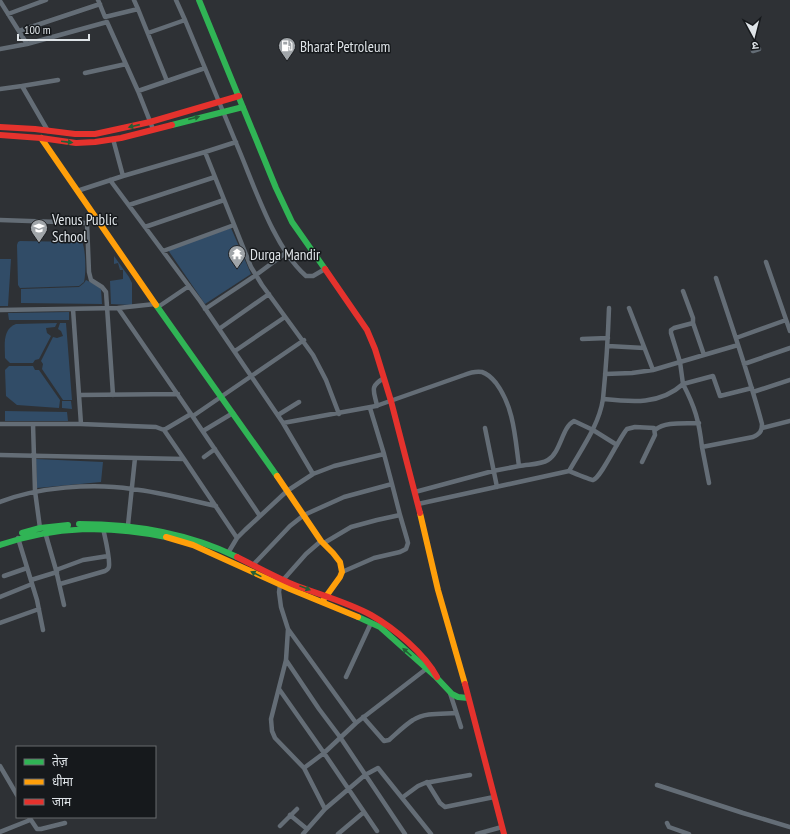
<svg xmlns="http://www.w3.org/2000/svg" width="790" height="834" viewBox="0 0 790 834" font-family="'PT Sans Narrow','Noto Sans Devanagari',sans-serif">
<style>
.green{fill:#314c67}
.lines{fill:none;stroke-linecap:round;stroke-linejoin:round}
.street{stroke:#646d76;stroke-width:4.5}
.fast{stroke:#30b455;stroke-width:6}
.slow{stroke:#ff9f0a;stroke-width:6}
.jam{stroke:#e5322d;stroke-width:6}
.oneway{fill:#225f36}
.labels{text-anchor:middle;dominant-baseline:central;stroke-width:3;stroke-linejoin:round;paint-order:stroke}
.poi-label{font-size:15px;fill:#dee3e7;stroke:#16191c;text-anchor:start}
</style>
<rect width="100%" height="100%" fill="#2e3135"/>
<path class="green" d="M 231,228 L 251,274 L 205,304 L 168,250 Z
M 20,241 L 82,242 C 86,249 86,275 84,282 L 79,286 L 20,288 L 18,285 L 17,245 L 18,242 Z
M 114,256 L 129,277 L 132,283 L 132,305 L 111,304 L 110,281 L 123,279 L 123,270 L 120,270 L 118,263 L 114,264 Z
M 0,259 L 11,259 L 8,306 L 0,306 Z
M 86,280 L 98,286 L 101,289 L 102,304 L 21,303 L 21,289 L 79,287 L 84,283 Z
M 69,312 L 69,320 L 9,320 L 8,313 Z
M 57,323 L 55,327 L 46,328 L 47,333 L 51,336 L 39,359 L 35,360 L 33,363 L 10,363 L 5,358 C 5,346 2,329 16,324 Z
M 60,323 L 66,323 L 72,400 L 63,400 L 42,369 L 43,364 L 41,361 L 53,337 L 57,338 L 63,336 L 61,331 L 58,329 Z
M 9,366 L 33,366 L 35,370 L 39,370 L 60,400 L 59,408 L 17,405 L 6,396 L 5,370 Z
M 62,401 L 71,401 L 72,409 L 62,408 Z
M 5,411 L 67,412 L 68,421 L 5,421 Z
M 36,459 L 103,462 L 101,482 L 37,488 Z"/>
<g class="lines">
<path class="street" d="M 98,0 L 105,17 L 138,9 L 134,0
M 176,0 L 185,20
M 0,1 L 27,44
M 138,9 L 167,81
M 8,14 L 46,0
M 19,31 L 100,4
M 148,33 L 185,20 C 203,63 221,106 239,150 C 255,188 275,249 306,276 L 313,276 L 325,269
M 0,49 L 27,44 L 107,22 L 138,91 L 153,129
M 753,51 L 759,49
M 85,73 L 126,64
M 22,86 L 58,80
M 0,89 L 22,86 L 48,131
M 138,91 L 205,68
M 205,152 L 236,142
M 123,176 L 205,152 L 251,267 L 262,285 L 313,355 L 326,380 L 339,414
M 110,180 L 200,301 L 283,423 L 376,406 L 464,375 C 469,373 476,371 482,372 C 488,374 492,378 496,383 C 514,407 515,437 519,466 C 528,464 540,465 548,460 C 561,452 562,427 574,421 L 593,430 L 617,445
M 77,191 L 123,176 L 113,139
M 129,205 L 215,177
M 92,214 L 87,223 L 89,272 L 91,280 L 102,287 L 106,292 L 113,395
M 0,220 L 87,223
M 145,227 L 224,200
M 163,251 L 234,225
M 766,262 L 790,331
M 716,278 C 732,327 749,375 762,424 C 762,431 760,434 753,437 L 702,447 C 699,421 695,407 683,384 L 713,376 L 720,396 L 752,388
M 683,291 L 693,318 L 693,323 L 674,328 L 671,330 L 671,333 L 680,362 L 738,345
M 155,304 L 118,308 L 191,414
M 158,307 L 189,286
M 629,308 L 653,370
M 73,309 L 81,424
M 205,309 L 256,275 L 287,252
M 0,310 L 118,308
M 693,323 L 704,355
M 219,329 L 269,294
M 736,338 L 786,320
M 582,339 L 608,338
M 608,346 L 644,348
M 235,351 L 285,317
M 744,364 L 790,348
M 605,374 L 632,373 L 653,370 L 680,362 L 683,384 C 660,405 632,402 603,399 C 606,368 608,338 609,308
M 753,392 L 790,380
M 79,395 L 178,394
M 603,399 C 599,425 582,448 569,471 C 574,473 591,480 593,480 C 601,478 619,438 627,429 L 635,427 L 654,428 L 655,435 L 642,462
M 377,406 C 374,390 369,387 384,378
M 278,415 L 299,402
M 193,416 L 304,340
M 283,423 L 313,474
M 0,424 L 81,424 L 156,427 L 164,430 L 184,459
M 33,424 L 35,491 L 40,528
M 485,428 L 497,487
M 762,428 L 790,421
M 164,430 L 191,414 L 260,516
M 655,430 C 666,421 685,424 699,423
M 203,431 L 233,413
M 702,447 L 709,483
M 0,455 L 184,459 L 237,538
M 204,457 L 215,449
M 415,492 L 493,471 L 519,466
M 0,502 C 37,487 93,483 132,489 C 160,492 188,500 216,506
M 418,504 L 569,471
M 128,525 L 135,458
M 45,532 L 56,570 L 64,605
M 18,538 L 37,600 L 43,630
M 324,543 L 351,527 L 377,520 L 400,515 L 392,484
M 228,553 L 237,538 L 245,530 L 287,491 L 313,474 L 334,466 L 384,454 L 370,408
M 253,565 L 290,526 L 304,515 L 344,497 L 392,484 L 384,454
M 56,570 L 83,560 L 108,556
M 342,572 L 374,558 L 400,552 L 406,549 L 408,543 L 407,539 L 400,515
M 4,576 L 27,568
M 31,580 L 57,572
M 283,580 L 306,554 L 321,541
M 60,584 L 105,571 C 108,569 109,569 109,566 C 110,557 105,538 103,528
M 280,585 L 279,592 L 281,607 L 288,629 L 356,723
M 0,597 L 32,584
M 0,623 L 39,609
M 288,629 L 286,660 L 271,719 L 272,731 L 275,738 L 304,768 L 325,809
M 286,660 L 319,709 L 340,737 L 405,834
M 346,677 L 371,623
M 279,689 L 324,753 L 377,831
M 450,693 L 461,727
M 363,717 L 384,741 L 389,740 C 397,733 405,725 413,720 C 425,712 443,714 456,713
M 0,766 L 17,795
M 304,768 L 324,753 L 356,723 L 426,669
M 427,782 L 440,803 L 445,807 L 494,797
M 657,785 L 743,813 L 790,827
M 403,797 L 418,786 L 425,783 L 470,775
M 290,815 L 307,829
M 29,817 L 37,829 L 41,829 L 65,823
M 667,823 L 669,827 L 689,834
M 280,826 L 297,809
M 0,832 L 30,820
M 303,834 L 325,809 L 365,775 L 378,768 L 431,834
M 338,834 L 364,812
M 477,834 L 502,827"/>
<path class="fast" d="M 199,0 L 276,188 L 292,222 L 325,269
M 172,125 L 243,107
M 156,305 L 277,476
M 79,524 C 134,524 188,533 237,557
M 22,533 L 40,528 L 68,525
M 0,545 C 56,526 108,525 166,537
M 358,617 L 380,627 L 435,676 L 452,694 L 458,697 L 468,698"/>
<path class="slow" d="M 41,138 L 156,305
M 277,476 L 321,541 L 333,553 L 340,562 L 342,572 L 340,577 L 322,602
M 420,513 L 438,590 L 465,684
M 166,537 L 193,545 L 290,589 L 358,617"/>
<path class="jam" d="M 0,127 L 35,129 L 75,134 L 95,134 L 150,122 L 239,96
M 0,135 L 41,138 L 76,143 L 95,142 L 121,138 L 172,125
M 325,269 L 367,330 L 375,349 L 391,401 L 420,513
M 237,557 C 255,566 273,576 292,584 C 317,594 347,602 371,615 C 394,628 425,654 437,677
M 465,684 L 504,834"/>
</g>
<defs><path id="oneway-solid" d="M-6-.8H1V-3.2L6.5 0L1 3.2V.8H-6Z"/></defs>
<g class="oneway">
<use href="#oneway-solid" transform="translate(194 118) rotate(-15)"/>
<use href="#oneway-solid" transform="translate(134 126) rotate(167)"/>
<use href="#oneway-solid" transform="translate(67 142) rotate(7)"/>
<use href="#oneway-solid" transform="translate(256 574) rotate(-154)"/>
<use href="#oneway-solid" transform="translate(305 588) rotate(21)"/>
<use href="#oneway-solid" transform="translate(407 652) rotate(-138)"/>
</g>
<defs>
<symbol id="fuel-pin" viewBox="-11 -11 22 30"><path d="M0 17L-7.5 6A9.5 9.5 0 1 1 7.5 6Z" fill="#a0a5a9" stroke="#16191c"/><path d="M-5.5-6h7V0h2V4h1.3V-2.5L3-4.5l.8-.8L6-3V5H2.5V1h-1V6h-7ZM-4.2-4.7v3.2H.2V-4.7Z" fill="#fff"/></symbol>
<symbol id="school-pin" viewBox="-11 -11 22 30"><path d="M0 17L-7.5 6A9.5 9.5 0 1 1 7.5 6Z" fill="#a0a5a9" stroke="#16191c"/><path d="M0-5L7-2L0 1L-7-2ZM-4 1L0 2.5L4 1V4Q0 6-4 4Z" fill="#fff"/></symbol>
<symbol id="temple-pin" viewBox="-11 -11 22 30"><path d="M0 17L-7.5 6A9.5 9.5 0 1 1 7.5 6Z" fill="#a0a5a9" stroke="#16191c"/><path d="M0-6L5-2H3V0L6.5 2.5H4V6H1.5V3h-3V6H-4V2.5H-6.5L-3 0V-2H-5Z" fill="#fff"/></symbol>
</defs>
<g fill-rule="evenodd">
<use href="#fuel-pin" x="277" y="36" width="20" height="27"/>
<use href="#school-pin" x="29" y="218" width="20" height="27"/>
<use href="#temple-pin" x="227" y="244" width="20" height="27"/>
</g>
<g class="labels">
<g class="poi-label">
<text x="300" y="46">Bharat Petroleum</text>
<text x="52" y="219">Venus Public<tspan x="52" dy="17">School</tspan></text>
<text x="250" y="254">Durga Mandir</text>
</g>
</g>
<rect x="16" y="746" width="140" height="72" fill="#16191c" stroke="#666a6d"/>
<rect x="24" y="759" width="20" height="6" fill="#30b455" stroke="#666a6d"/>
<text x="52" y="766" font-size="12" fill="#dee3e7">तेज़</text>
<rect x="24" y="779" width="20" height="6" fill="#ff9f0a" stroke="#666a6d"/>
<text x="52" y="786" font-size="12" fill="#dee3e7">धीमा</text>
<rect x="24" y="799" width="20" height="6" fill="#e5322d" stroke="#666a6d"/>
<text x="52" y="806" font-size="12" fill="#dee3e7">जाम</text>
<g transform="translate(754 36) rotate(173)" stroke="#16191c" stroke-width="3" paint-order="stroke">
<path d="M0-3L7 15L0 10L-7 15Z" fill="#dee3e7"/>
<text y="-6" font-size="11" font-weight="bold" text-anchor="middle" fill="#dee3e7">उ</text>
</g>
<path d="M18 34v6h71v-6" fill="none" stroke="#dee3e7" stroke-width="2"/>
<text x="24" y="34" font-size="12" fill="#dee3e7" stroke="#16191c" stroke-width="3" paint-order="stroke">100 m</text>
</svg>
